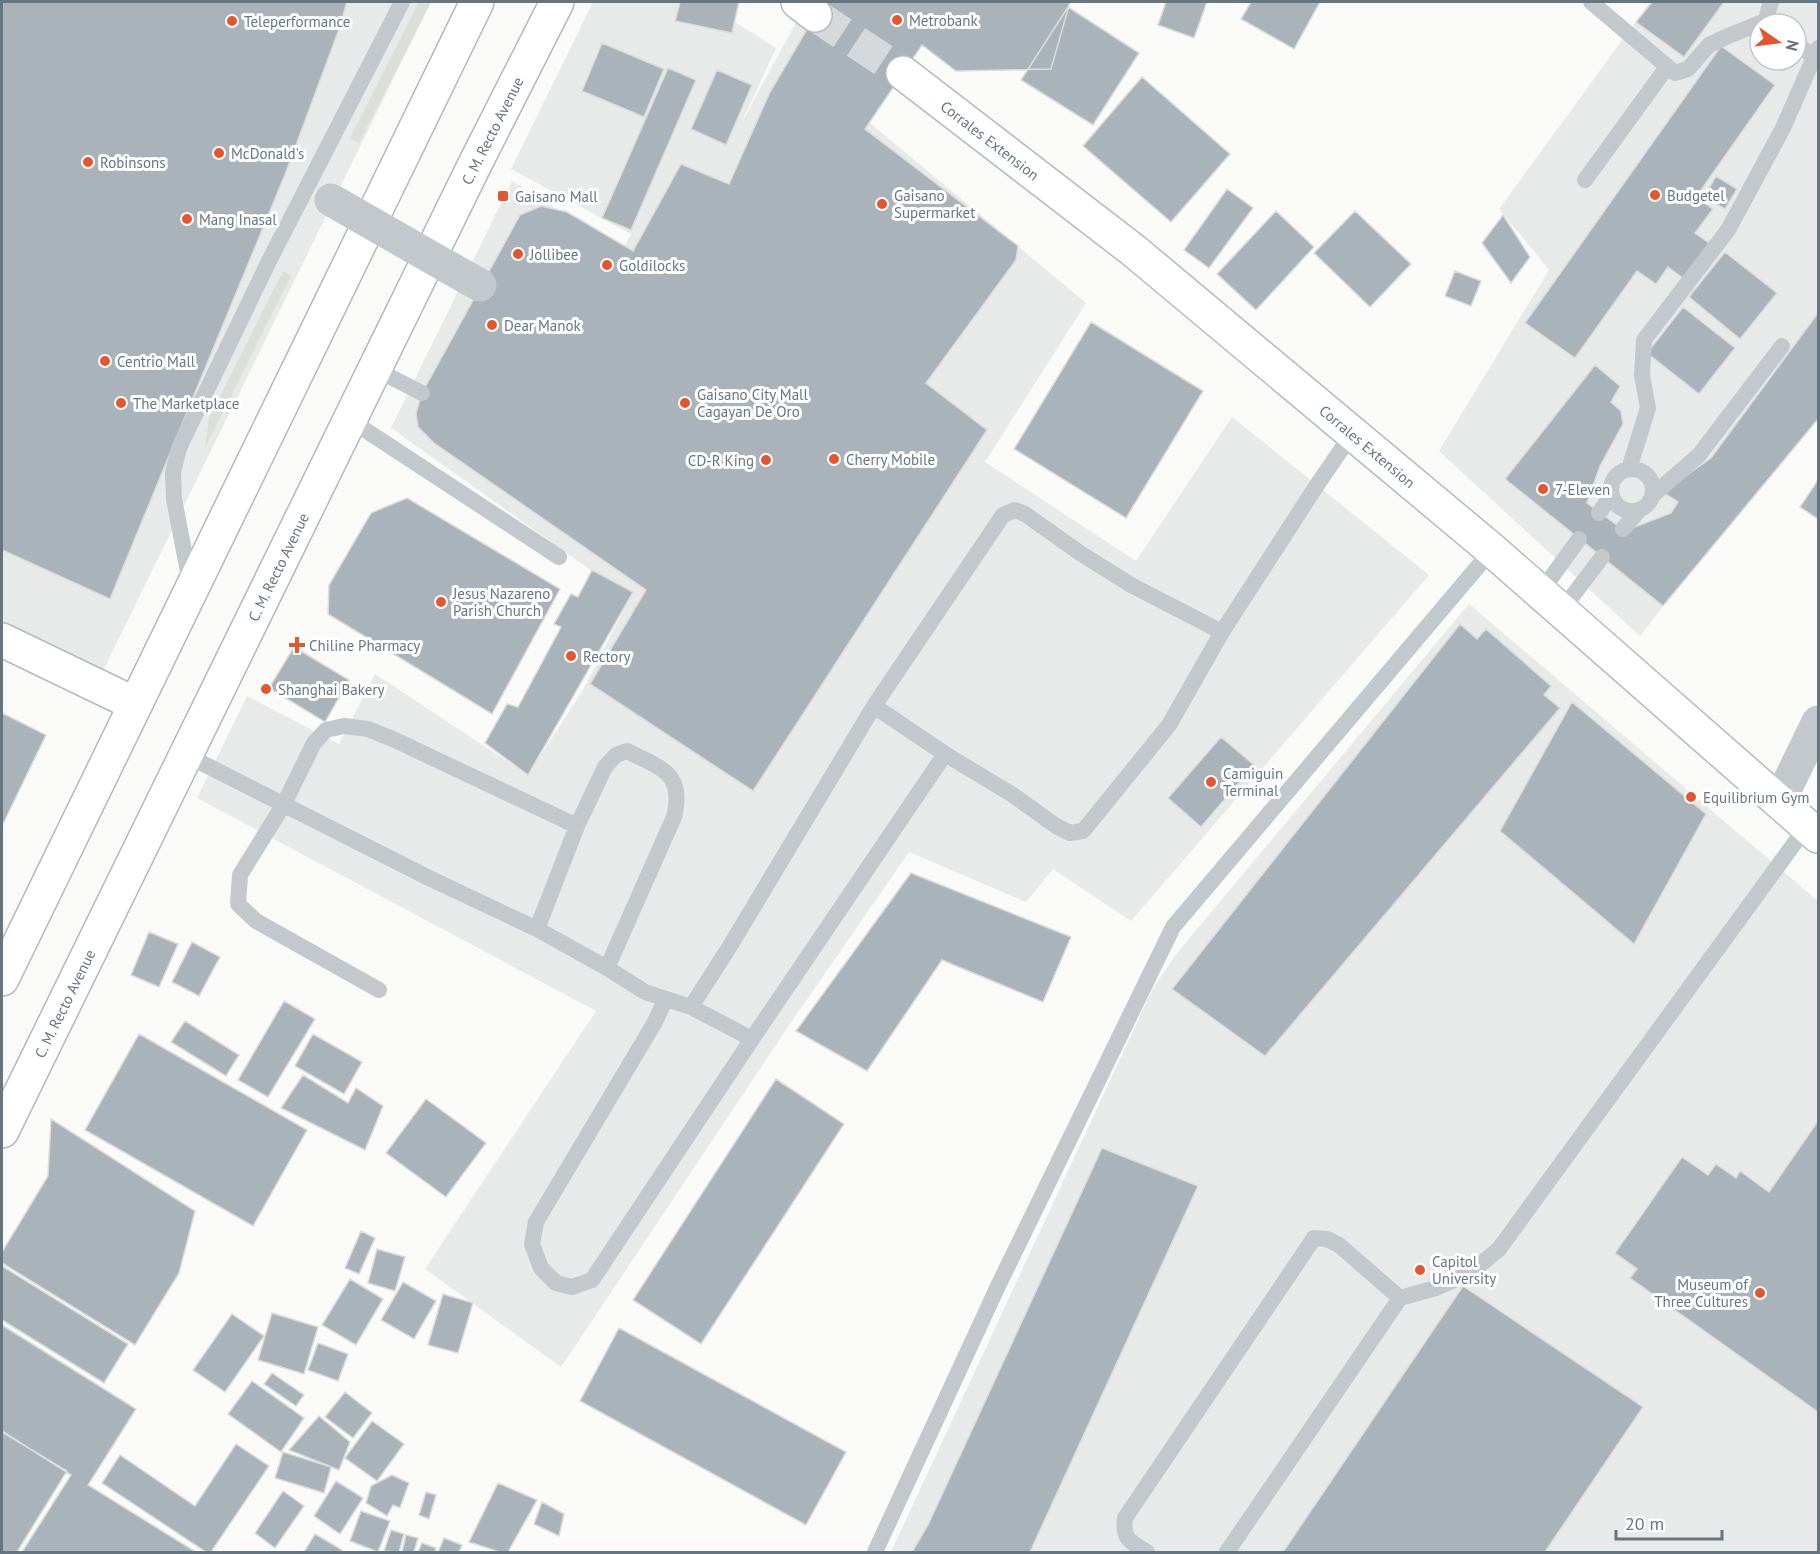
<svg xmlns="http://www.w3.org/2000/svg" width="1820" height="1554" viewBox="0 0 1820 1554" font-family="'PT Sans',sans-serif">
<style>
.built{fill:#e8e9e9;fill-rule:evenodd}
.green{fill:#dadfd7}
.building{fill:#aab3b9;stroke:#dcdcda;stroke-width:1.5}
.lines{fill:none;stroke-linecap:round;stroke-linejoin:round}
.secondary-tunnel{stroke:#d5d9db;stroke-width:33;stroke-dasharray:33 16;stroke-linecap:butt}
.secondary-casing{stroke:#b3babf;stroke-width:36}
.highway-casing{stroke:#b4b9bd;stroke-width:36}
.lane{stroke:#c3c8cc;stroke-width:16}
.street{stroke:#c3c8cc;stroke-width:33}
.secondary{stroke:#fff;stroke-width:33}
.highway{stroke:#fff;stroke-width:33}
.street-bridge{stroke:#c3c8cc;stroke-width:33}
.poi-dot{fill:#e4572e;stroke:#fff;stroke-width:2}
.labels{text-anchor:middle;dominant-baseline:central;stroke-width:6;stroke-linejoin:round;paint-order:stroke}
.poi-label{font-size:15px;fill:#657683;stroke:#fff;text-anchor:start}
.street-label{font-size:15px;fill:#657683;stroke:#fff}
</style>
<rect width="100%" height="100%" fill="#fafaf8"/>
<path class="built" d="M 2,2 L 431,2 L 99,679 L 2,629 Z
M 593,2 L 703,2 L 776,48 L 741,124 L 807,2 L 1058,2 L 1047,45 L 934,4 L 858,113 L 1086,303 L 985,462 L 1136,561 L 1232,417 L 1429,575 L 1131,921 L 1053,869 L 1026,902 L 909,852 L 792,1021 L 561,1367 L 425,1269 L 596,1011 L 197,798 L 247,696 L 339,744 L 375,674 L 528,775 L 584,688 L 630,598 L 391,428 L 512,181 L 623,249 L 631,234 L 511,169 Z
M 1650,2 L 1818,2 L 1818,406 L 1640,636 L 1439,451 L 1549,270 L 1499,209 ZM 1760,24 L 1796,24 L 1796,60 L 1760,60 Z
M 1469,604 L 1818,901 L 1818,1552 L 891,1552 L 1153,988 L 1177,953 Z"/>
<path class="green" d="M 419,2 L 431,2 L 359,143 L 350,138 Z
M 283,271 L 291,276 L 205,448 L 209,418 Z"/>
<path class="building" d="M 2,2 L 347,2 L 338,32 L 286,172 L 110,599 L 2,550 Z
M 680,2 L 739,2 L 732,33 L 675,21 Z
M 823,2 L 1070,2 L 1051,69 L 956,71 L 922,45 L 865,129 L 1018,246 L 1016,260 L 926,383 L 987,430 L 753,791 L 590,684 L 646,590 L 434,443 L 418,427 L 416,413 L 422,393 L 520,215 L 541,206 L 567,212 L 633,251 L 681,164 L 729,184 L 770,92 Z
M 1166,2 L 1207,2 L 1194,38 L 1158,25 Z
M 1251,2 L 1320,2 L 1294,49 L 1241,19 Z
M 1652,2 L 1724,2 L 1684,57 L 1636,22 Z
M 1068,7 L 1139,53 L 1093,125 L 1021,80 Z
M 602,43 L 664,69 L 644,117 L 582,91 Z
M 1721,46 L 1775,85 L 1696,197 L 1713,209 L 1695,233 L 1712,245 L 1687,281 L 1668,267 L 1656,284 L 1637,271 L 1575,358 L 1525,323 Z
M 668,68 L 696,80 L 631,230 L 602,218 Z
M 717,70 L 752,85 L 726,145 L 691,129 Z
M 1142,77 L 1230,154 L 1171,222 L 1083,146 Z
M 1716,176 L 1737,189 L 1725,209 L 1704,197 Z
M 1227,189 L 1253,208 L 1209,268 L 1184,250 Z
M 1276,211 L 1314,247 L 1256,310 L 1217,274 Z
M 1355,211 L 1411,264 L 1370,307 L 1314,253 Z
M 1503,215 L 1530,257 L 1511,283 L 1482,243 Z
M 1725,252 L 1777,293 L 1740,339 L 1689,297 Z
M 1455,271 L 1481,281 L 1471,306 L 1445,296 Z
M 1683,307 L 1735,348 L 1699,394 L 1647,353 Z
M 1818,313 L 1818,419 L 1663,606 L 1505,479 L 1595,365 L 1620,386 L 1611,402 L 1621,411 L 1623,424 L 1600,466 L 1587,503 L 1625,531 L 1671,513 L 1678,502 L 1663,492 L 1711,458 Z
M 1091,322 L 1203,391 L 1126,518 L 1014,449 Z
M 1818,480 L 1818,519 L 1800,507 Z
M 407,498 L 560,589 L 492,714 L 328,614 L 329,585 L 371,513 Z
M 592,570 L 633,592 L 528,775 L 485,743 L 507,704 L 518,707 L 561,627 L 554,624 L 571,594 L 578,597 Z
M 1460,624 L 1477,639 L 1486,629 L 1551,686 L 1544,695 L 1560,708 L 1265,1056 L 1172,989 Z
M 294,647 L 349,680 L 325,722 L 269,688 Z
M 1572,702 L 1706,814 L 1634,944 L 1500,831 Z
M 2,713 L 46,735 L 2,826 Z
M 1221,737 L 1254,765 L 1201,827 L 1168,798 Z
M 911,873 L 1071,937 L 1043,1002 L 942,960 L 867,1071 L 796,1031 Z
M 149,932 L 178,944 L 159,987 L 131,975 Z
M 192,942 L 220,957 L 199,996 L 172,982 Z
M 284,1001 L 315,1019 L 268,1097 L 238,1080 Z
M 185,1021 L 239,1055 L 226,1076 L 171,1042 Z
M 139,1034 L 307,1130 L 253,1226 L 85,1130 Z
M 313,1034 L 362,1062 L 344,1094 L 295,1066 Z
M 303,1075 L 348,1103 L 356,1088 L 383,1106 L 365,1150 L 281,1108 Z
M 776,1079 L 844,1124 L 701,1344 L 633,1300 Z
M 426,1099 L 486,1143 L 446,1197 L 386,1153 Z
M 51,1119 L 195,1211 L 179,1273 L 135,1345 L 2,1263 L 2,1252 L 48,1176 Z
M 1818,1121 L 1818,1412 L 1630,1278 L 1637,1269 L 1615,1253 L 1682,1157 L 1708,1175 L 1716,1164 L 1736,1178 L 1740,1171 L 1769,1192 Z
M 1102,1148 L 1198,1186 L 1030,1552 L 912,1552 L 928,1525 Z
M 361,1231 L 375,1238 L 359,1274 L 345,1268 Z
M 377,1249 L 405,1257 L 395,1291 L 368,1283 Z
M 2,1266 L 128,1344 L 104,1383 L 2,1320 Z
M 350,1279 L 383,1299 L 356,1345 L 322,1325 Z
M 403,1282 L 436,1301 L 414,1339 L 381,1320 Z
M 1463,1286 L 1643,1407 L 1545,1552 L 1283,1552 Z
M 443,1294 L 473,1303 L 458,1353 L 428,1345 Z
M 272,1313 L 318,1327 L 304,1374 L 258,1360 Z
M 232,1314 L 264,1336 L 225,1392 L 193,1370 Z
M 2,1325 L 136,1409 L 88,1485 L 196,1552 L 22,1552 L 71,1475 L 2,1431 Z
M 619,1328 L 846,1452 L 806,1525 L 580,1401 Z
M 318,1343 L 348,1354 L 338,1381 L 308,1370 Z
M 272,1373 L 304,1395 L 296,1406 L 264,1384 Z
M 252,1381 L 304,1418 L 281,1452 L 228,1414 Z
M 345,1392 L 372,1413 L 353,1438 L 325,1417 Z
M 319,1416 L 350,1442 L 339,1470 L 289,1450 Z
M 372,1421 L 404,1444 L 377,1481 L 345,1458 Z
M 2,1432 L 67,1471 L 17,1552 L 2,1552 Z
M 236,1444 L 269,1466 L 211,1552 L 206,1552 L 102,1483 L 120,1455 L 195,1506 Z
M 283,1452 L 331,1467 L 324,1493 L 275,1478 Z
M 392,1475 L 409,1483 L 400,1508 L 393,1505 L 387,1516 L 366,1503 L 371,1486 Z
M 336,1481 L 363,1498 L 340,1534 L 314,1516 Z
M 498,1483 L 537,1500 L 508,1552 L 500,1552 L 469,1542 Z
M 283,1491 L 304,1506 L 275,1548 L 255,1533 Z
M 426,1492 L 436,1495 L 429,1519 L 419,1515 Z
M 542,1502 L 564,1514 L 559,1536 L 534,1524 Z
M 361,1511 L 390,1521 L 378,1552 L 350,1541 Z
M 391,1530 L 404,1534 L 399,1552 L 384,1551 Z
M 315,1534 L 342,1550 L 340,1552 L 304,1552 Z
M 406,1535 L 418,1538 L 414,1552 L 402,1552 Z
M 444,1538 L 462,1545 L 459,1552 L 438,1552 Z
M 422,1543 L 436,1548 L 435,1552 L 418,1552 Z"/>
<g class="lines">
<path class="secondary-tunnel" d="M 815,15 L 903,73"/>
<defs>
<g id="secondary">
<path d="M 798,2 L 815,15"/>
<path id="s1" d="M 903,73 L 1133,250 L 1492,550 L 1818,836"/>
<path d="M 2,640 L 135,704"/>
</g>
<g id="highway">
<path d="M 2,979 L 477,2"/>
<path id="s2" d="M 2,1131 L 474,166 L 557,2"/>
</g>
</defs>
<use href="#secondary" class="secondary-casing"/>
<use href="#highway" class="highway-casing"/>
<path class="lane" d="M 1591,2 L 1675,73 L 1688,69 L 1709,45 L 1728,36 L 1768,20
M 1771,2 L 1767,15 L 1772,24
M 1796,43 L 1814,57
M 1585,180 L 1667,67
M 375,369 L 422,393
M 350,420 L 559,557
M 1629,469 L 1648,408 L 1642,375 L 1644,340 L 1728,230 L 1783,128 L 1818,48
M1611 490a21 21 0 1 1 42 0a21 21 0 1 1-42 0Z
M 1653,495 L 1699,455 L 1782,346
M 1599,513 L 1612,495
M 1623,529 L 1639,510
M 190,582 L 174,499 L 173,473 L 179,448 L 268,263 L 402,2
M 1540,593 L 1579,539
M 1561,611 L 1602,557
M 874,706 L 945,754 L 1013,795 L 1056,826 L 1070,833 L 1083,831 L 1169,725 L 1222,632 L 1317,485 L 1352,434
M 186,755 L 429,878 L 537,929 L 607,968 L 645,992 L 691,1007 L 752,1039 L 592,1280 L 572,1287 L 556,1283 L 541,1268 L 532,1244 L 536,1222 L 655,1022 L 665,1000
M 537,929 L 577,826 L 605,767 L 616,755 L 627,751 C 661,768 685,773 674,817 L 607,968
M 379,990 L 256,921 L 238,904 L 240,875 L 284,804 L 314,743 L 326,730 L 344,726 L 368,729 L 395,740 L 577,826
M 691,1007 L 730,946 L 874,706 L 1003,515 L 1015,510 L 1025,514 L 1080,553 L 1131,585 L 1222,632
M 752,1039 L 945,754
M 875,1552 L 998,1286 L 1173,927 L 1492,550
M 1147,1552 C 1131,1542 1122,1540 1125,1518 L 1314,1238 L 1327,1239 L 1339,1245 L 1400,1298
M 1227,1552 L 1400,1298 L 1436,1288 L 1469,1274 L 1499,1249 L 1807,826"/>
<path class="street" d="M 448,267 L 480,285
M 1779,802 L 1818,722"/>
<use href="#secondary" class="secondary"/>
<use href="#highway" class="highway"/>
<path class="street-bridge" d="M 331,200 L 448,267"/>
</g>
<g class="poi-dot">
<circle cx="897" cy="20" r="6"/>
<circle cx="232" cy="21" r="6"/>
<circle cx="219" cy="153" r="6"/>
<circle cx="88" cy="162" r="6"/>
<circle cx="1655" cy="195" r="6"/>
<rect x="497" y="190" width="12" height="12" rx="3"/>
<circle cx="882" cy="204" r="6"/>
<circle cx="187" cy="219" r="6"/>
<circle cx="518" cy="254" r="6"/>
<circle cx="607" cy="265" r="6"/>
<circle cx="492" cy="325" r="6"/>
<circle cx="105" cy="361" r="6"/>
<circle cx="121" cy="403" r="6"/>
<circle cx="685" cy="403" r="6"/>
<circle cx="834" cy="459" r="6"/>
<circle cx="766" cy="460" r="6"/>
<circle cx="1543" cy="489" r="6"/>
<circle cx="441" cy="602" r="6"/>
<path d="M294 636h6v6h6v6h-6v6h-6v-6h-6v-6h6z"/>
<circle cx="571" cy="656" r="6"/>
<circle cx="266" cy="689" r="6"/>
<circle cx="1211" cy="782" r="6"/>
<circle cx="1691" cy="797" r="6"/>
<circle cx="1420" cy="1270" r="6"/>
<circle cx="1760" cy="1293" r="6"/>
</g>
<g class="labels">
<g class="poi-label">
<text x="909" y="20">Metrobank</text>
<text x="244" y="21">Teleperformance</text>
<text x="231" y="153">McDonald's</text>
<text x="100" y="162">Robinsons</text>
<text x="894" y="195">Gaisano<tspan x="894" dy="17">Supermarket</tspan></text>
<text x="1667" y="195">Budgetel</text>
<text x="515" y="196">Gaisano Mall</text>
<text x="199" y="219">Mang Inasal</text>
<text x="530" y="254">Jollibee</text>
<text x="619" y="265">Goldilocks</text>
<text x="504" y="325">Dear Manok</text>
<text x="117" y="361">Centrio Mall</text>
<text x="697" y="394">Gaisano City Mall<tspan x="697" dy="17">Cagayan De Oro</tspan></text>
<text x="133" y="403">The Marketplace</text>
<text x="846" y="459">Cherry Mobile</text>
<text x="754" y="460" text-anchor="end">CD-R King</text>
<text x="1555" y="489">7-Eleven</text>
<text x="453" y="593">Jesus Nazareno<tspan x="453" dy="17">Parish Church</tspan></text>
<text x="309" y="645">Chiline Pharmacy</text>
<text x="583" y="656">Rectory</text>
<text x="278" y="689">Shanghai Bakery</text>
<text x="1223" y="773">Camiguin<tspan x="1223" dy="17">Terminal</tspan></text>
<text x="1703" y="797">Equilibrium Gym</text>
<text x="1432" y="1261">Capitol<tspan x="1432" dy="17">University</tspan></text>
<text x="1748" y="1284" text-anchor="end">Museum of<tspan x="1748" dy="17">Three Cultures</tspan></text>
</g>
<g class="street-label">
<text stroke="none"><textPath href="#s2" startOffset="1114">C. M. Recto Avenue</textPath></text>
<text stroke="none"><textPath href="#s1" startOffset="110">Corrales Extension</textPath></text>
<text stroke="none"><textPath href="#s1" startOffset="596">Corrales Extension</textPath></text>
<text stroke="none"><textPath href="#s2" startOffset="628">C. M. Recto Avenue</textPath></text>
<text stroke="none"><textPath href="#s2" startOffset="142">C. M. Recto Avenue</textPath></text>
</g>
</g>
<rect width="1820" height="1554" fill="none" stroke="#657683" stroke-width="6"/>
<g transform="translate(1778 42) rotate(104)"><circle r="28" fill="#ffffff" stroke="#c1c8cd" stroke-width="1.5"/>
<path d="M0-4.5L10 22L0 15L-10 22Z" fill="#e4572e"/>
<text y="-9" font-size="16" font-weight="bold" text-anchor="middle" fill="#657683">N</text>
</g>
<path d="M1616 1530v9h106v-9" fill="none" stroke="#657683" stroke-width="3"/>
<text x="1625" y="1530" font-size="18" fill="#657683" stroke="#ffffff" stroke-width="4.5" paint-order="stroke">20 m</text>
</svg>
